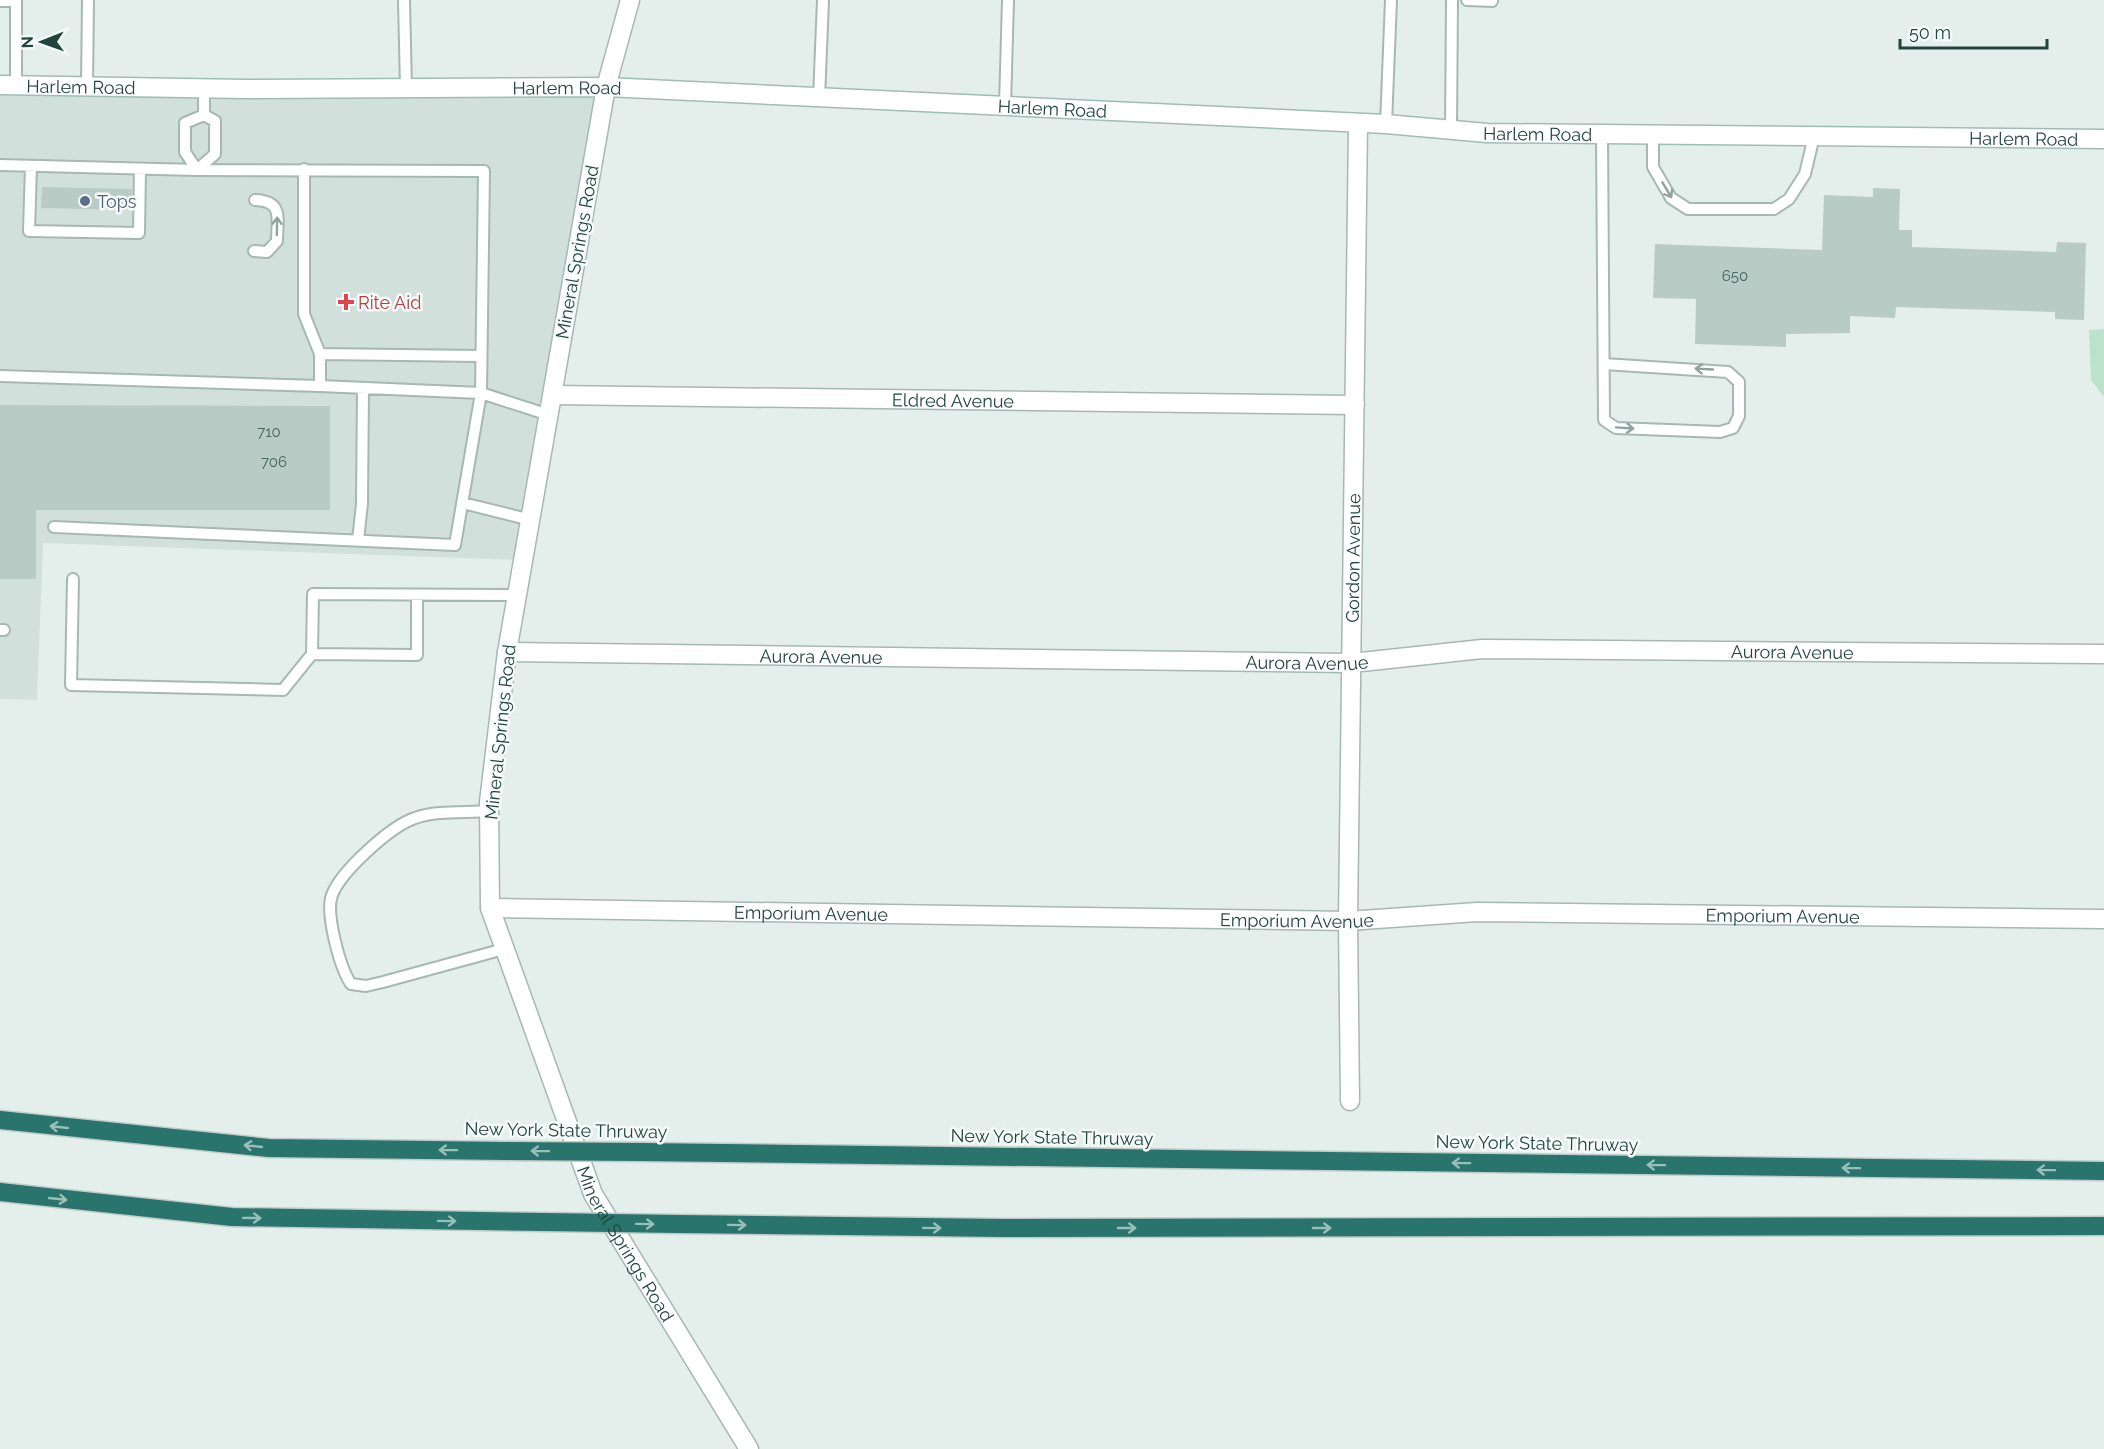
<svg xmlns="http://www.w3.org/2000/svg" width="2104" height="1449" viewBox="0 0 2104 1449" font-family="Raleway,sans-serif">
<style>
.built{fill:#d2e0db}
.pitch{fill:#bbe3c9}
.building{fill:#b9cbc5}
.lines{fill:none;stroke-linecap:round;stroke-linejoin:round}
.service-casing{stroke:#a6b8b4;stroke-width:14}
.minor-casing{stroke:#a6b8b4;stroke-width:21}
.tertiary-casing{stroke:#a6b8b4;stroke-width:21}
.secondary-casing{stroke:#a1bcb6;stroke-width:21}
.motorway-casing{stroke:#c1cbc9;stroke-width:21}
.service{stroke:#fff;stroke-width:10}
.minor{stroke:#fff;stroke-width:18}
.tertiary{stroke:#fff;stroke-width:18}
.secondary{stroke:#fff;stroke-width:18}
.motorway{stroke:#29746c;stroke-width:18}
.motorway-bridge-casing{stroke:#c1cbc9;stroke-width:21;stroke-linecap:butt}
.motorway-bridge{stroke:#29746c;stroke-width:18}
.oneway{stroke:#90a29e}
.oneway2{stroke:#9abeba}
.service-dot{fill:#5c6f8a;stroke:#f6fbf9;stroke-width:2}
.health-dot{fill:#e0444e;stroke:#f6fbf9;stroke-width:2}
.labels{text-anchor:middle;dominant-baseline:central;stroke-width:5;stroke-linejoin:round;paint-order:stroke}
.number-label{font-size:15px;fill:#476660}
.street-label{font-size:18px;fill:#21443e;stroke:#f6fbf9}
.service-label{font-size:18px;fill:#4e5e75;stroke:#f6fbf9;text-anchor:start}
.health-label{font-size:18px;fill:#be3a42;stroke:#f6fbf9;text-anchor:start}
</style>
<rect width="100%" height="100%" fill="#e4efeb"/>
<path class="built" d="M 0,90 L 598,95 L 517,560 L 43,543 L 37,700 L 0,699 Z"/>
<path class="pitch" d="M 2104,329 L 2104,397 L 2091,380 L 2089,330 Z"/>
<path class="building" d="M 42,187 L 132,189 L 132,210 L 41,208 Z
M 1873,188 L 1900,189 L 1899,230 L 1912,230 L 1912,247 L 2056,252 L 2057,242 L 2086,243 L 2084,320 L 2055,319 L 2055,312 L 1896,307 L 1895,318 L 1850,316 L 1850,333 L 1786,334 L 1786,347 L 1695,344 L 1696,299 L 1653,298 L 1655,244 L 1822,250 L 1824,195 L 1873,197 Z
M 0,405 L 330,406 L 330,510 L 36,510 L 36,579 L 0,579 Z"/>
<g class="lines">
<defs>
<path id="service" d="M 404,0 L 406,88
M 1467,0 L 1492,1
M 0,1 L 16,1
M 16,85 L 16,0
M 87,86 L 88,0
M 819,98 L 823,0
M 1005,106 L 1008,0
M 204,115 L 215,121 L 215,154 L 197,170 L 185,152 L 185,123 Z
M 204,115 L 204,88
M 1386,124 L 1391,0
M 1451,130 L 1452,0
M 1602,134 L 1604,420 L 1616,428 L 1720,432 L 1733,428 L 1739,416 L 1739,382 L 1728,372 L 1604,364
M 1653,135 L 1653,167 L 1671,198 L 1688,209 L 1774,209 L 1789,199 L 1805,174 L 1814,136
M 0,165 L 197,170 L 484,171 L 481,393 L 455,545 L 54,527
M 31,166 L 29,231 L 139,233 L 140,169
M 304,169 L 304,314 L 320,354 L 320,386 L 481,393 L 549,415
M 254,251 L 267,252 L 277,241 C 277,219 284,201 255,200
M 320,354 L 480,356
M 0,376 L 320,386
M 463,503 L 531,520
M 358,540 L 362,504 L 363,389
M 73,579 L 71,685 L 283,690 L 312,654
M 417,595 L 417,655 L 312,654 L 313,594 L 518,595
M 0,630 L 4,630
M 489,811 C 466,813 437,810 415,818 C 391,826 341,871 332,895 C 325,913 340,968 351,984 L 366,986 L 383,982 L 504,949"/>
<g id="minor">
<path id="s1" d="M 553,395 L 1355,405"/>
<path id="s2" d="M 507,652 L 1352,663 L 1482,649 L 2104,654"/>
<path id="s3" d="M 490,908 L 1348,921 L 1477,912 L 2104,919"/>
<path id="s4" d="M 1350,1101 L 1348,921 L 1358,123"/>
</g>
<g id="tertiary">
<path id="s5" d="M 630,0 L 606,87 L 507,652 L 489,802 L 490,908 L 593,1194 L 749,1449"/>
</g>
<g id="secondary">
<path id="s6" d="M 0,85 L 246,89 L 606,87 L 1386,124 L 1487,133 L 2104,139"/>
</g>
<path id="motorway" d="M 0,1120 L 269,1148 L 506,1151
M 641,1152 L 2104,1171
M 0,1192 L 232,1217 L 544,1222
M 679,1224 L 1001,1228 L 2104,1226"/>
</defs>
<use href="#service" class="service-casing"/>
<use href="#minor" class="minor-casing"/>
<use href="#tertiary" class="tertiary-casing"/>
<use href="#secondary" class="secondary-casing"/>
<use href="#motorway" class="motorway-casing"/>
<use href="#service" class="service"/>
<use href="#minor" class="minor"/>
<use href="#tertiary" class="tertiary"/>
<use href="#secondary" class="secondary"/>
<use href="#motorway" class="motorway"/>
<defs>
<path id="motorway-bridge" d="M 506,1151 L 641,1152
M 544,1222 L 679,1224"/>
</defs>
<use href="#motorway-bridge" class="motorway-bridge-casing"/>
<use href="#motorway-bridge" class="motorway-bridge"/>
</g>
<defs><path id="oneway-shaft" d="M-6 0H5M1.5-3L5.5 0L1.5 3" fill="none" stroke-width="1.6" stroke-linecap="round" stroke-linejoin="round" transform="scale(1.5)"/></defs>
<g class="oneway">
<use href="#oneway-shaft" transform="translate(1667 190) rotate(59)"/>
<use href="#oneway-shaft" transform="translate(277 226) rotate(-89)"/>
<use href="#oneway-shaft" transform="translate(1704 369) rotate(-177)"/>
<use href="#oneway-shaft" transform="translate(1625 428) rotate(4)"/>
</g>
<g class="oneway2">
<use href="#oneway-shaft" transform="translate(59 1127) rotate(-174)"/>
<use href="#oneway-shaft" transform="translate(253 1146) rotate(-174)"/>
<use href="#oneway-shaft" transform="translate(448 1150) rotate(-179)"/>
<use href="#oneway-shaft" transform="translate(540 1151) rotate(-179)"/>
<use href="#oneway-shaft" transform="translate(1461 1163) rotate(-179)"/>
<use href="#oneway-shaft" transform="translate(1656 1165) rotate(-179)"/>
<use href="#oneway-shaft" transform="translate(1851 1168) rotate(-179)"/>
<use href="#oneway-shaft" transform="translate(2046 1170) rotate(-179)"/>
<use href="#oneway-shaft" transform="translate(58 1199) rotate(6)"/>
<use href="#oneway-shaft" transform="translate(252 1218) rotate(1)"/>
<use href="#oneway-shaft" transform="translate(447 1221) rotate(1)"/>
<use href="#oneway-shaft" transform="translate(645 1224) rotate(1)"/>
<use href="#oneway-shaft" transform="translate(737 1225) rotate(1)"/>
<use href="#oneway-shaft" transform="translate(932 1228) rotate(1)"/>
<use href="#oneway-shaft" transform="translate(1127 1228)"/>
<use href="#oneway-shaft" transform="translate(1322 1228)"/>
</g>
<circle class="service-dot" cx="85" cy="201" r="6"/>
<path class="health-dot" d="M343 293h6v6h6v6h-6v6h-6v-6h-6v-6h6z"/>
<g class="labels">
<g class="number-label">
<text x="1735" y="276">650</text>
<text x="269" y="432">710</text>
<text x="274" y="462">706</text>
</g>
<g class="street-label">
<text stroke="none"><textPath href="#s6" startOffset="81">Harlem Road</textPath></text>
<text stroke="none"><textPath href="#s6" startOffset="567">Harlem Road</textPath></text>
<text stroke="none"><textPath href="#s6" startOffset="1053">Harlem Road</textPath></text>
<text stroke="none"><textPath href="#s6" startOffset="1539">Harlem Road</textPath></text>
<text stroke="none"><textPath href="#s6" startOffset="2025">Harlem Road</textPath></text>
<text transform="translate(577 252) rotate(-80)">Mineral Springs Road</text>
<text stroke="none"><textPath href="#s1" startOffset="400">Eldred Avenue</textPath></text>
<text stroke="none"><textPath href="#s4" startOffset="543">Gordon Avenue</textPath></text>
<text stroke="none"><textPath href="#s2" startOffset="1286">Aurora Avenue</textPath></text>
<text stroke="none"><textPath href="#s2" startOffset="314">Aurora Avenue</textPath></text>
<text stroke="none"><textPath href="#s2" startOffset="800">Aurora Avenue</textPath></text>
<text transform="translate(500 732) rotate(-84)">Mineral Springs Road</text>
<text stroke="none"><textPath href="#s3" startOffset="321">Emporium Avenue</textPath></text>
<text stroke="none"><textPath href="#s3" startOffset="1293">Emporium Avenue</textPath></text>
<text stroke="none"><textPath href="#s3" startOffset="807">Emporium Avenue</textPath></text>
<text transform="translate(566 1130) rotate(1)">New York State Thruway</text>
<text transform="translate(1052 1137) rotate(1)">New York State Thruway</text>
<text transform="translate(1537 1143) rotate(1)">New York State Thruway</text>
<text stroke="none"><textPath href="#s5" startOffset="1284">Mineral Springs Road</textPath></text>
</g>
<g class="service-label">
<text x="97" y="201">Tops</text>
</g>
<g class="health-label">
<text x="358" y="302">Rite Aid</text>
</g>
</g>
<g transform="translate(42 42) rotate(269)" stroke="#f6fbf9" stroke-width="4.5" paint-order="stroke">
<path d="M0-4.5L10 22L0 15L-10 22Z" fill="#21443e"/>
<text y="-9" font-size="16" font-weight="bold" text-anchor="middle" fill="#21443e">N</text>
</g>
<path d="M1900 39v9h147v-9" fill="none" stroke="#21443e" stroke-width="3"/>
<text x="1909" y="39" font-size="18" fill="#21443e" stroke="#f6fbf9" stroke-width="4.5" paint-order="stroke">50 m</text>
</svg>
